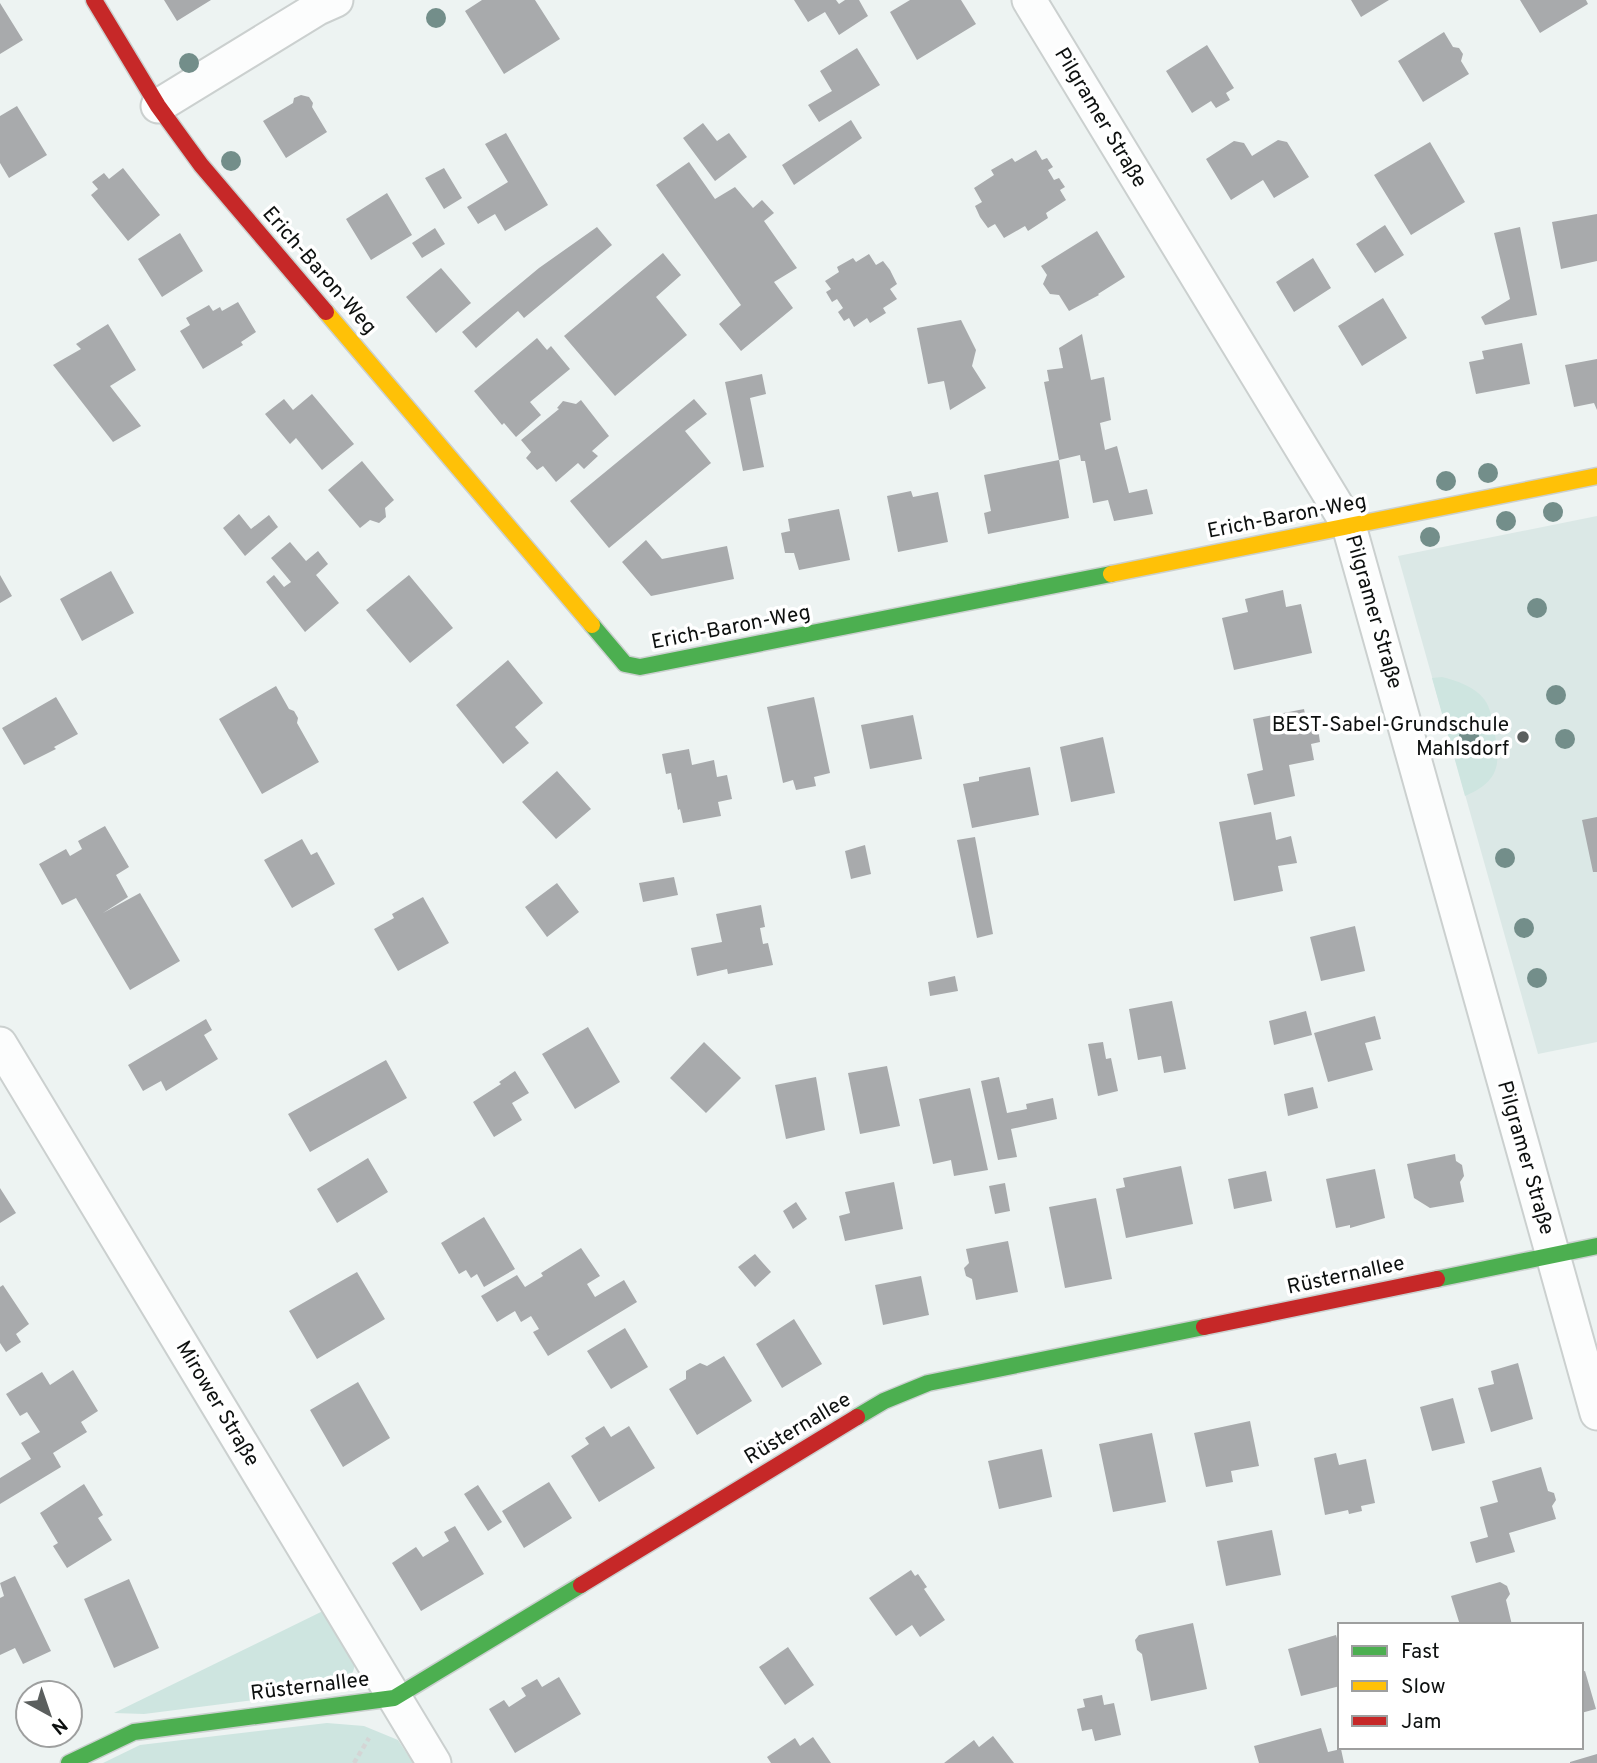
<svg xmlns="http://www.w3.org/2000/svg" width="1597" height="1763" viewBox="0 0 1597 1763" font-family="Overpass,sans-serif">
<style>
.built{fill:#dbe8e6}
.green{fill:#cee5e0}
.building{fill:#a8aaac}
.lines{fill:none;stroke-linecap:round;stroke-linejoin:round}
.street-casing{stroke:#cbd0cf;stroke-width:37}
.fast-casing{stroke:#cbd0cf;stroke-width:19}
.slow-casing{stroke:#cbd0cf;stroke-width:19}
.jam-casing{stroke:#cbd0cf;stroke-width:19}
.path{stroke:#d4d5d5;stroke-width:4.5;stroke-dasharray:5 3.5;stroke-linecap:butt}
.street{stroke:#fcfdfd;stroke-width:33}
.fast{stroke:#4caf50;stroke-width:16}
.slow{stroke:#ffc107;stroke-width:16}
.jam{stroke:#c62828;stroke-width:16}
.tree{fill:#738e8a}
.poi-dot{fill:#5b5f5e;stroke:#fff;stroke-width:2.5}
.labels{text-anchor:middle;dominant-baseline:central;stroke-width:7;stroke-linejoin:round;paint-order:stroke}
.street-label{font-size:21px;fill:#0d100f;stroke:#fff}
.poi-label{font-size:21px;fill:#0d100f;stroke:#fff;text-anchor:end}
</style>
<rect width="100%" height="100%" fill="#edf3f2"/>
<path class="built" d="M 1597,516 L 1597,1042 L 1538,1054 L 1398,556 Z"/>
<path class="green" d="M 1442,677 C 1457,681 1474,686 1484,699 C 1491,708 1492,720 1494,730 C 1501,764 1500,781 1465,796 L 1432,678 Z
M 327,1609 L 355,1657 C 356,1670 350,1681 340,1689 L 144,1714 L 114,1713 Z
M 327,1723 L 364,1726 L 398,1740 L 413,1763 L 103,1763 L 140,1745 Z"/>
<path class="building" d="M 164,0 L 211,0 L 177,21 Z
M 482,0 L 535,0 L 560,39 L 504,74 L 465,11 Z
M 794,0 L 836,0 L 839,4 L 845,0 L 859,0 L 868,16 L 839,35 L 825,12 L 808,22 Z
M 910,0 L 961,0 L 976,24 L 917,60 L 890,12 Z
M 1351,0 L 1389,0 L 1361,17 Z
M 1520,0 L 1586,0 L 1588,4 L 1540,33 Z
M 0,3 L 23,40 L 0,54 Z
M 1444,32 L 1453,47 L 1459,48 L 1463,54 L 1461,61 L 1469,74 L 1423,102 L 1398,61 Z
M 1207,45 L 1234,88 L 1226,93 L 1230,100 L 1216,108 L 1211,101 L 1192,113 L 1166,71 Z
M 857,48 L 880,85 L 819,122 L 808,105 L 832,91 L 820,71 Z
M 301,95 L 309,97 L 313,103 L 312,107 L 327,132 L 286,158 L 263,121 L 293,103 L 294,98 Z
M 17,106 L 47,155 L 9,178 L 0,163 L 0,116 Z
M 851,120 L 862,138 L 794,185 L 782,165 Z
M 703,123 L 717,141 L 729,133 L 747,157 L 715,181 L 683,138 Z
M 506,133 L 548,205 L 505,231 L 495,214 L 478,224 L 467,207 L 508,182 L 485,144 Z
M 1278,140 L 1287,142 L 1309,177 L 1274,198 L 1263,180 L 1231,200 L 1206,159 L 1234,141 L 1244,143 L 1252,156 Z
M 1430,142 L 1465,202 L 1411,235 L 1374,175 Z
M 1036,150 L 1042,160 L 1047,158 L 1053,167 L 1048,170 L 1054,180 L 1059,178 L 1065,187 L 1060,190 L 1066,200 L 1046,213 L 1048,218 L 1028,231 L 1025,226 L 1004,238 L 995,224 L 988,228 L 980,217 L 975,206 L 982,202 L 974,188 L 994,175 L 991,170 L 1012,158 L 1015,162 Z
M 689,162 L 715,199 L 735,187 L 753,208 L 762,200 L 774,213 L 764,221 L 797,268 L 774,282 L 793,308 L 741,351 L 719,324 L 741,305 L 656,185 Z
M 123,168 L 160,215 L 128,241 L 91,195 L 98,189 L 92,182 L 104,173 L 109,179 Z
M 444,168 L 462,198 L 444,209 L 425,178 Z
M 387,193 L 412,235 L 371,260 L 346,219 Z
M 1597,214 L 1597,261 L 1561,269 L 1552,222 Z
M 1385,225 L 1404,255 L 1375,273 L 1356,244 Z
M 597,227 L 612,245 L 524,318 L 518,311 L 476,348 L 462,332 L 539,268 Z
M 1520,227 L 1537,315 L 1485,325 L 1481,317 L 1510,299 L 1494,233 Z
M 435,228 L 445,244 L 422,258 L 412,243 Z
M 1097,231 L 1125,277 L 1098,294 L 1099,295 L 1069,311 L 1059,295 L 1050,294 L 1043,284 L 1047,275 L 1041,266 Z
M 180,233 L 203,271 L 162,297 L 138,259 Z
M 663,253 L 681,275 L 656,297 L 687,335 L 615,396 L 564,336 Z
M 869,254 L 876,265 L 883,261 L 890,270 L 897,284 L 890,289 L 897,299 L 883,308 L 886,313 L 870,323 L 867,318 L 854,327 L 849,318 L 844,321 L 838,312 L 843,308 L 837,299 L 832,302 L 826,292 L 831,289 L 825,281 L 839,272 L 837,267 L 853,258 L 856,262 Z
M 1313,258 L 1331,288 L 1294,312 L 1276,282 Z
M 441,268 L 471,303 L 436,333 L 406,297 Z
M 1383,298 L 1407,338 L 1362,366 L 1338,326 Z
M 238,302 L 256,332 L 241,342 L 243,345 L 203,369 L 180,331 L 190,325 L 186,318 L 209,305 L 213,311 L 220,307 L 222,311 Z
M 961,320 L 976,350 L 972,366 L 986,388 L 950,410 L 944,381 L 928,384 L 917,328 Z
M 108,324 L 136,370 L 110,386 L 141,426 L 113,442 L 53,365 L 81,349 L 76,344 Z
M 1082,334 L 1091,380 L 1104,377 L 1111,420 L 1100,423 L 1105,450 L 1117,446 L 1129,493 L 1147,489 L 1153,514 L 1114,521 L 1108,500 L 1093,503 L 1085,461 L 1081,461 L 1080,455 L 1059,460 L 1044,382 L 1049,381 L 1047,370 L 1063,368 L 1059,348 Z
M 537,338 L 547,350 L 551,346 L 570,369 L 530,402 L 541,415 L 516,437 L 504,423 L 502,425 L 474,391 Z
M 1522,343 L 1530,384 L 1476,394 L 1469,362 L 1484,359 L 1482,351 Z
M 1597,359 L 1597,410 L 1594,403 L 1574,407 L 1565,365 Z
M 762,374 L 766,394 L 750,398 L 764,467 L 743,471 L 725,382 Z
M 312,394 L 354,444 L 322,470 L 296,438 L 290,444 L 265,414 L 284,399 L 293,410 Z
M 694,399 L 707,414 L 685,431 L 711,463 L 609,548 L 570,501 Z
M 581,400 L 609,436 L 592,451 L 598,456 L 584,469 L 578,463 L 556,482 L 543,466 L 537,470 L 526,458 L 531,452 L 521,440 L 559,409 L 557,408 L 563,401 L 576,404 Z
M 1059,460 L 1069,518 L 988,534 L 984,513 L 991,511 L 984,475 Z
M 362,461 L 394,500 L 385,508 L 386,517 L 379,523 L 370,520 L 360,528 L 328,490 Z
M 911,491 L 913,497 L 938,492 L 948,542 L 898,552 L 887,496 Z
M 839,509 L 850,560 L 799,570 L 794,553 L 785,553 L 781,533 L 790,531 L 788,519 Z
M 239,514 L 251,529 L 269,515 L 278,527 L 245,556 L 223,528 Z
M 646,540 L 662,559 L 727,546 L 734,579 L 651,596 L 622,562 Z
M 290,542 L 306,561 L 318,551 L 328,564 L 316,575 L 339,603 L 305,632 L 266,582 L 274,575 L 284,587 L 291,582 L 271,558 Z
M 111,571 L 134,613 L 82,641 L 60,599 Z
M 0,575 L 12,596 L 0,603 Z
M 409,575 L 453,628 L 410,663 L 366,610 Z
M 1283,590 L 1286,607 L 1301,604 L 1312,653 L 1234,670 L 1222,618 L 1248,612 L 1245,599 Z
M 508,660 L 543,703 L 515,727 L 529,743 L 503,764 L 456,705 Z
M 276,686 L 289,709 L 294,711 L 298,718 L 297,723 L 319,762 L 262,794 L 219,719 Z
M 56,697 L 78,734 L 54,747 L 56,749 L 24,765 L 2,728 Z
M 814,697 L 830,773 L 814,777 L 816,786 L 796,790 L 793,780 L 783,783 L 767,707 Z
M 1304,709 L 1307,724 L 1317,723 L 1320,742 L 1311,744 L 1314,760 L 1289,765 L 1295,796 L 1254,805 L 1247,774 L 1263,770 L 1253,719 Z
M 913,715 L 922,759 L 870,769 L 861,725 Z
M 1103,737 L 1115,793 L 1071,802 L 1060,747 Z
M 689,749 L 692,765 L 714,760 L 717,777 L 727,775 L 732,799 L 718,802 L 721,816 L 683,823 L 680,809 L 678,810 L 671,773 L 666,774 L 662,754 Z
M 1030,767 L 1039,815 L 972,828 L 963,784 L 979,781 L 979,777 Z
M 557,771 L 591,809 L 556,839 L 522,802 Z
M 1271,812 L 1276,840 L 1291,836 L 1297,863 L 1278,866 L 1283,891 L 1234,901 L 1219,822 Z
M 1597,817 L 1597,872 L 1593,872 L 1582,820 Z
M 105,826 L 129,867 L 116,875 L 128,897 L 103,913 L 140,893 L 180,961 L 130,990 L 76,898 L 62,905 L 39,864 L 66,849 L 70,856 L 82,849 L 78,841 Z
M 975,837 L 993,934 L 977,938 L 957,840 Z
M 302,839 L 311,855 L 317,852 L 335,884 L 292,908 L 264,860 Z
M 865,845 L 871,874 L 851,879 L 845,851 Z
M 674,877 L 678,895 L 643,902 L 639,883 Z
M 557,883 L 579,912 L 547,937 L 525,907 Z
M 423,897 L 449,943 L 398,971 L 374,929 L 394,918 L 392,914 Z
M 761,905 L 765,927 L 760,928 L 763,944 L 768,943 L 773,965 L 728,974 L 727,969 L 697,976 L 691,948 L 722,942 L 716,914 Z
M 1355,926 L 1365,971 L 1321,981 L 1310,937 Z
M 955,976 L 958,991 L 930,996 L 928,982 Z
M 1172,1001 L 1186,1069 L 1164,1073 L 1161,1056 L 1138,1060 L 1129,1009 Z
M 1306,1011 L 1312,1035 L 1274,1045 L 1269,1021 Z
M 1375,1016 L 1381,1039 L 1365,1043 L 1373,1070 L 1328,1082 L 1314,1033 Z
M 206,1019 L 212,1030 L 204,1035 L 218,1059 L 166,1091 L 161,1081 L 143,1091 L 128,1065 Z
M 588,1027 L 620,1082 L 575,1109 L 542,1054 Z
M 704,1042 L 741,1078 L 706,1113 L 670,1078 Z
M 1103,1042 L 1106,1059 L 1111,1058 L 1118,1091 L 1098,1096 L 1088,1044 Z
M 386,1060 L 407,1098 L 310,1152 L 288,1114 Z
M 887,1066 L 900,1126 L 860,1134 L 848,1073 Z
M 515,1071 L 529,1093 L 512,1103 L 522,1120 L 494,1137 L 473,1102 L 501,1084 L 499,1082 Z
M 816,1077 L 825,1130 L 786,1139 L 775,1085 Z
M 999,1077 L 1007,1113 L 1027,1109 L 1026,1104 L 1053,1098 L 1057,1119 L 1011,1129 L 1017,1157 L 998,1160 L 981,1081 Z
M 1313,1087 L 1318,1108 L 1288,1116 L 1284,1094 Z
M 970,1088 L 988,1170 L 954,1176 L 951,1160 L 933,1164 L 919,1099 Z
M 1455,1154 L 1456,1161 L 1462,1165 L 1464,1176 L 1460,1182 L 1464,1202 L 1430,1208 L 1414,1198 L 1407,1164 Z
M 368,1158 L 388,1192 L 337,1223 L 317,1189 Z
M 1181,1166 L 1193,1224 L 1126,1238 L 1116,1189 L 1125,1187 L 1123,1178 Z
M 1375,1169 L 1385,1218 L 1350,1228 L 1350,1225 L 1336,1228 L 1326,1179 Z
M 1266,1171 L 1272,1201 L 1234,1209 L 1228,1179 Z
M 894,1182 L 903,1229 L 845,1241 L 839,1216 L 850,1213 L 845,1192 Z
M 1005,1183 L 1010,1211 L 995,1214 L 989,1186 Z
M 0,1188 L 16,1213 L 0,1223 Z
M 1096,1198 L 1112,1279 L 1065,1288 L 1049,1207 Z
M 796,1202 L 807,1219 L 793,1229 L 783,1211 Z
M 484,1217 L 515,1269 L 484,1287 L 477,1274 L 471,1278 L 466,1270 L 459,1274 L 441,1243 Z
M 1008,1241 L 1018,1292 L 976,1300 L 972,1279 L 966,1276 L 964,1268 L 969,1263 L 966,1249 Z
M 581,1248 L 600,1276 L 587,1284 L 595,1297 L 624,1280 L 637,1302 L 548,1356 L 533,1332 L 539,1329 L 531,1316 L 521,1322 L 515,1311 L 497,1322 L 481,1296 L 517,1275 L 525,1287 L 543,1276 L 541,1273 Z
M 755,1254 L 771,1272 L 755,1287 L 738,1267 Z
M 357,1272 L 385,1319 L 317,1359 L 289,1311 Z
M 921,1276 L 929,1315 L 883,1325 L 875,1285 Z
M 3,1285 L 29,1324 L 16,1334 L 21,1342 L 6,1352 L 0,1343 L 0,1287 Z
M 794,1319 L 822,1364 L 782,1388 L 756,1344 Z
M 625,1328 L 648,1367 L 611,1389 L 587,1351 Z
M 724,1356 L 752,1401 L 697,1435 L 669,1389 L 686,1379 L 686,1371 L 700,1363 L 707,1366 Z
M 1518,1363 L 1533,1419 L 1491,1432 L 1478,1388 L 1494,1384 L 1491,1371 Z
M 73,1370 L 98,1411 L 81,1422 L 87,1432 L 53,1453 L 61,1467 L 0,1504 L 0,1478 L 31,1459 L 21,1443 L 40,1432 L 27,1412 L 20,1416 L 6,1394 L 42,1372 L 50,1385 Z
M 358,1382 L 390,1438 L 343,1467 L 310,1410 Z
M 1453,1398 L 1465,1443 L 1432,1451 L 1420,1407 Z
M 1250,1421 L 1259,1466 L 1231,1471 L 1233,1482 L 1206,1487 L 1194,1433 Z
M 604,1426 L 611,1437 L 629,1426 L 655,1468 L 599,1502 L 571,1456 L 589,1444 L 585,1438 Z
M 1152,1433 L 1166,1502 L 1113,1512 L 1099,1444 Z
M 1042,1449 L 1052,1497 L 999,1509 L 988,1461 Z
M 1336,1453 L 1339,1465 L 1366,1459 L 1375,1503 L 1361,1506 L 1362,1511 L 1349,1514 L 1348,1510 L 1325,1515 L 1314,1458 Z
M 1541,1467 L 1548,1491 L 1554,1493 L 1556,1500 L 1552,1506 L 1556,1519 L 1509,1533 L 1515,1552 L 1476,1563 L 1470,1542 L 1488,1537 L 1480,1507 L 1498,1502 L 1492,1481 Z
M 549,1482 L 572,1518 L 524,1548 L 502,1511 Z
M 84,1484 L 103,1515 L 98,1518 L 112,1540 L 67,1568 L 53,1546 L 58,1543 L 40,1513 Z
M 478,1485 L 502,1522 L 488,1531 L 464,1494 Z
M 455,1526 L 484,1574 L 421,1611 L 392,1563 L 416,1547 L 423,1557 L 449,1541 L 444,1532 Z
M 1272,1530 L 1281,1575 L 1226,1586 L 1217,1541 Z
M 911,1570 L 915,1576 L 918,1574 L 927,1587 L 924,1589 L 945,1620 L 920,1637 L 912,1625 L 896,1636 L 869,1598 Z
M 15,1576 L 51,1651 L 23,1664 L 15,1648 L 0,1655 L 0,1598 L 4,1596 L 0,1583 Z
M 129,1579 L 159,1648 L 114,1668 L 84,1599 Z
M 1500,1582 L 1507,1586 L 1510,1594 L 1506,1600 L 1512,1625 L 1460,1625 L 1451,1596 Z
M 1193,1623 L 1207,1689 L 1151,1701 L 1142,1654 L 1137,1650 L 1135,1640 L 1139,1635 Z
M 1336,1635 L 1340,1648 L 1340,1686 L 1301,1696 L 1288,1649 Z
M 788,1647 L 814,1685 L 785,1705 L 759,1667 Z
M 1585,1671 L 1596,1709 L 1581,1713 L 1581,1672 Z
M 559,1677 L 581,1714 L 515,1753 L 489,1709 L 504,1700 L 509,1707 L 526,1696 L 521,1688 L 537,1679 L 542,1687 Z
M 1102,1695 L 1104,1705 L 1114,1703 L 1121,1735 L 1095,1741 L 1092,1729 L 1082,1731 L 1077,1709 L 1085,1707 L 1083,1699 Z
M 1321,1728 L 1328,1752 L 1341,1749 L 1344,1763 L 1259,1763 L 1254,1746 Z
M 993,1736 L 1014,1763 L 944,1763 L 974,1740 L 979,1747 Z
M 813,1737 L 831,1763 L 771,1763 L 767,1757 L 795,1738 L 800,1746 Z
M 1597,1754 L 1597,1763 L 1570,1763 L 1570,1762 Z"/>
<g class="lines">
<defs>
<path id="street" d="M 1029,0 L 1349,526 L 1597,1413
M 158,106 L 318,8 L 336,0
M 0,1044 L 434,1763"/>
<path id="fast" d="M 592,625 L 625,664 L 640,667 L 1111,574
M 1437,1279 L 1597,1246
M 857,1417 L 884,1401 L 928,1383 L 1204,1327
M 69,1763 L 134,1732 L 394,1698 L 581,1585"/>
<path id="slow" d="M 326,312 L 592,625
M 1111,574 L 1597,476"/>
<path id="jam" d="M 94,0 L 158,106 L 201,165 L 326,312
M 1204,1327 L 1437,1279
M 581,1585 L 857,1417"/>
</defs>
<use href="#street" class="street-casing"/>
<use href="#fast" class="fast-casing"/>
<use href="#slow" class="slow-casing"/>
<use href="#jam" class="jam-casing"/>
<path class="path" d="M 354,1763 L 369,1738"/>
<use href="#street" class="street"/>
<use href="#fast" class="fast"/>
<use href="#slow" class="slow"/>
<use href="#jam" class="jam"/>
</g>
<g class="tree">
<circle cx="436" cy="18" r="10"/>
<circle cx="189" cy="63" r="10"/>
<circle cx="231" cy="161" r="10"/>
<circle cx="1488" cy="473" r="10"/>
<circle cx="1446" cy="481" r="10"/>
<circle cx="1553" cy="512" r="10"/>
<circle cx="1506" cy="521" r="10"/>
<circle cx="1430" cy="537" r="10"/>
<circle cx="1537" cy="608" r="10"/>
<circle cx="1556" cy="695" r="10"/>
<circle cx="1469" cy="736" r="10"/>
<circle cx="1565" cy="739" r="10"/>
<circle cx="1505" cy="858" r="10"/>
<circle cx="1524" cy="928" r="10"/>
<circle cx="1537" cy="978" r="10"/>
</g>
<circle class="poi-dot" cx="1523" cy="737" r="7"/>
<g class="labels">
<g class="street-label">
<text transform="translate(1100 118) rotate(59)">Pilgramer Straße</text>
<text transform="translate(319 271) rotate(49)">Erich-Baron-Weg</text>
<text transform="translate(1287 517) rotate(-11)">Erich-Baron-Weg</text>
<text transform="translate(1373 612) rotate(74)">Pilgramer Straße</text>
<text transform="translate(731 628) rotate(-11)">Erich-Baron-Weg</text>
<text transform="translate(1525 1158) rotate(74)">Pilgramer Straße</text>
<text transform="translate(1346 1276) rotate(-12)">Rüsternallee</text>
<text transform="translate(217 1404) rotate(59)">Mirower Straße</text>
<text transform="translate(798 1429) rotate(-31)">Rüsternallee</text>
<text transform="translate(310 1687) rotate(-7)">Rüsternallee</text>
</g>
<g class="poi-label">
<text x="1509" y="725">BEST-Sabel-Grundschule<tspan x="1509" dy="24">Mahlsdorf</tspan></text>
</g>
</g>
<rect x="1338" y="1623" width="245" height="126" fill="#ffffff" stroke="#9e9f9f" stroke-width="2"/>
<rect x="1352" y="1646" width="35" height="10" fill="#4caf50" stroke="#9e9f9f" stroke-width="2"/>
<text x="1401" y="1658" font-size="21" fill="#0d100f">Fast</text>
<rect x="1352" y="1681" width="35" height="10" fill="#ffc107" stroke="#9e9f9f" stroke-width="2"/>
<text x="1401" y="1693" font-size="21" fill="#0d100f">Slow</text>
<rect x="1352" y="1716" width="35" height="10" fill="#c62828" stroke="#9e9f9f" stroke-width="2"/>
<text x="1401" y="1728" font-size="21" fill="#0d100f">Jam</text>
<g transform="translate(49 1714) rotate(140)"><circle r="33" fill="#ffffff" stroke="#9e9f9f" stroke-width="2"/>
<path d="M0-5L12 26L0 18L-12 26Z" fill="#5b5f5e"/>
<text y="-10" font-size="19" font-weight="bold" text-anchor="middle" fill="#0d100f">N</text>
</g>
</svg>
